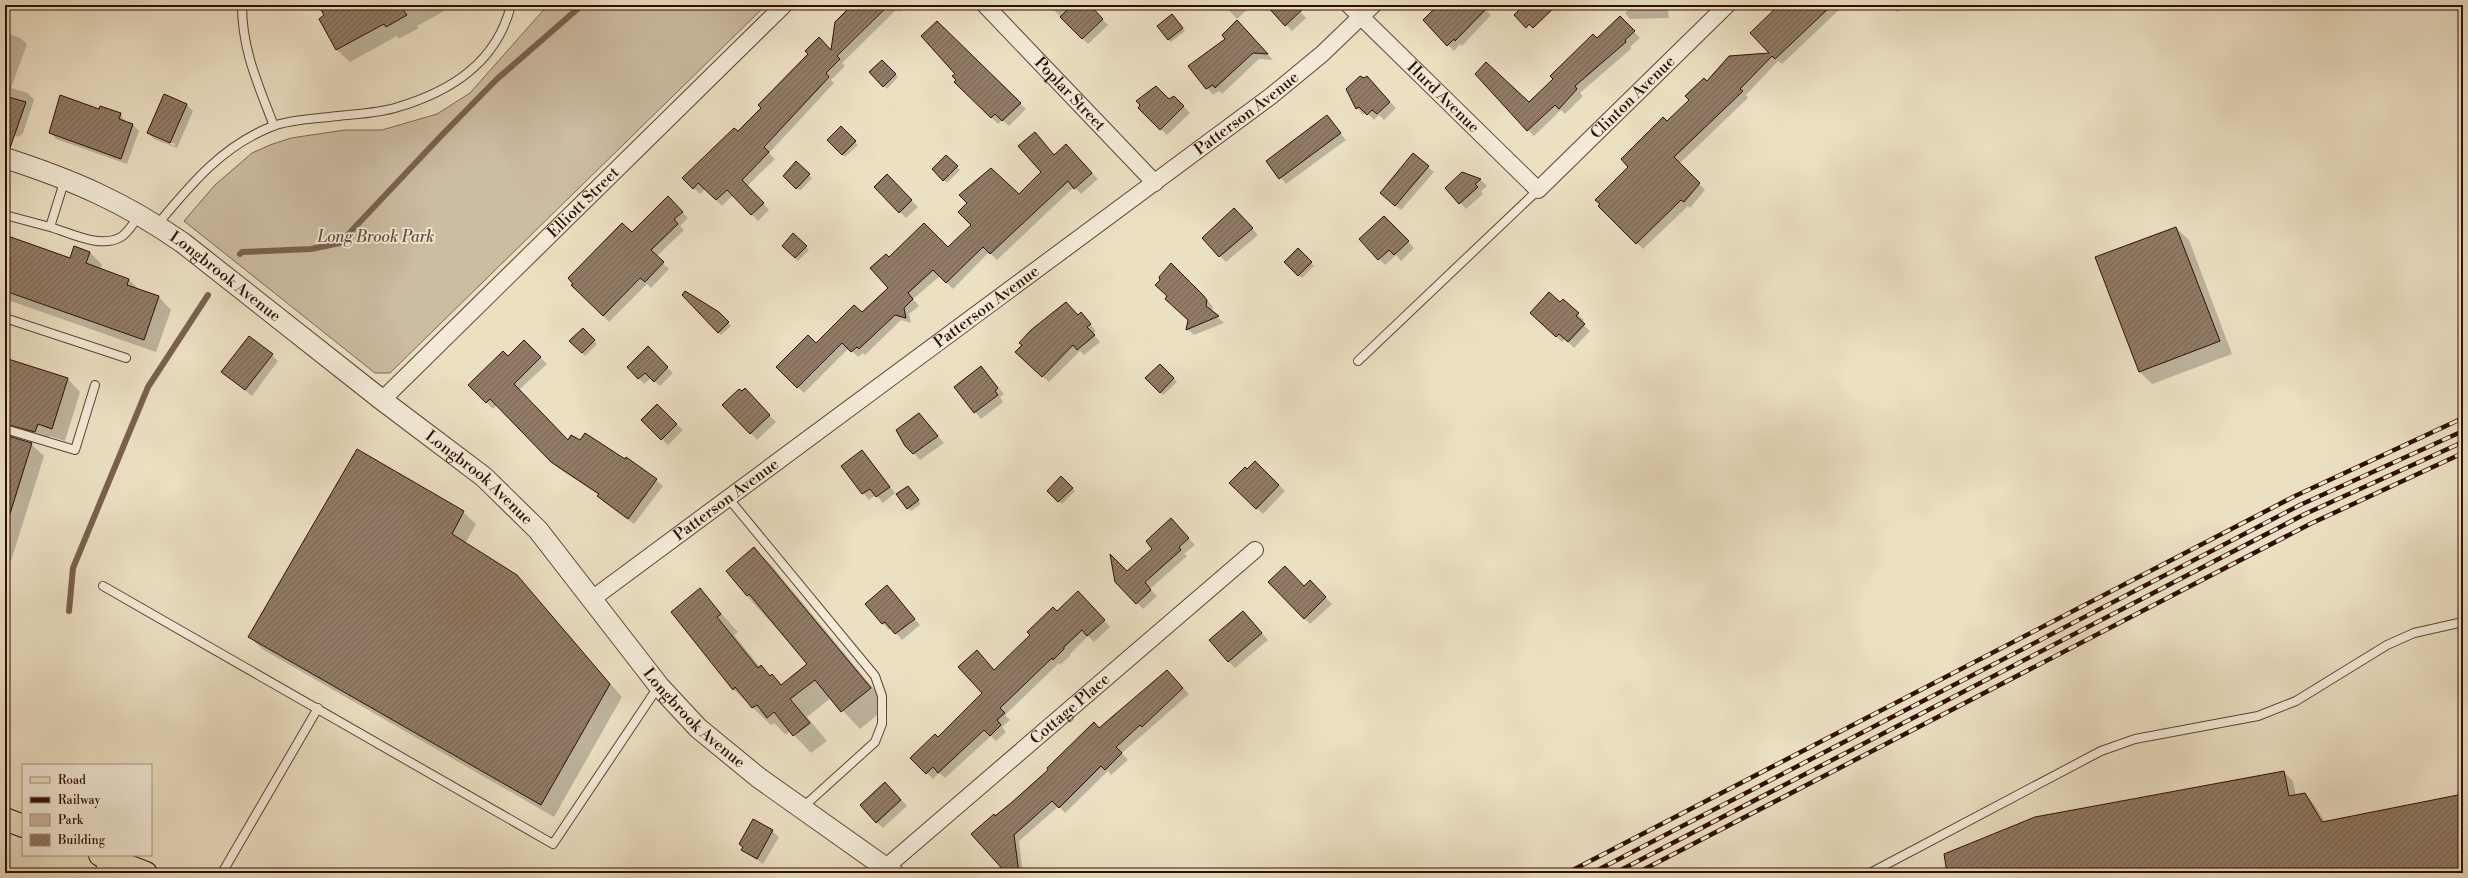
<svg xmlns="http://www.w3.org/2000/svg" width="2468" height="878" viewBox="0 0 2468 878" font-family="'Libre Bodoni',serif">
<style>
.park{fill:#ccbca2;stroke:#7e6552}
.shadow{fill:#0003;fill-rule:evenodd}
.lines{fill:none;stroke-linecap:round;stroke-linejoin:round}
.stream{stroke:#7a614e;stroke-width:6}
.building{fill:url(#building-hatch);stroke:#2f0e02}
.service-casing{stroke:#5e4232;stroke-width:10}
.minor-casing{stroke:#5e4232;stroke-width:18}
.tertiary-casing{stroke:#5e4232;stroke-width:22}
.primary-casing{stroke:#2f0e02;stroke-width:24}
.service{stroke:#f3ebd8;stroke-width:8}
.minor{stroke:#f3ebd8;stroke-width:16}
.tertiary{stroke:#f3ebd8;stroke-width:20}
.primary{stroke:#ece0c3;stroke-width:22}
.rail-casing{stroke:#2f0e02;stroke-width:4.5}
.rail{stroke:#f3ebd8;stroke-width:3;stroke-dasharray:9;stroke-linecap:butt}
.labels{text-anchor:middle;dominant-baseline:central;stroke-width:3.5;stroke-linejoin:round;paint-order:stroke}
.street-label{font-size:16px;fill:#2f0e02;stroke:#f3ebd8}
.park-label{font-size:16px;font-style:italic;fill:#664b3a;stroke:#f3ebd8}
</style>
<defs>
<pattern id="building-hatch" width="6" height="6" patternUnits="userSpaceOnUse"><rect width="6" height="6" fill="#917b66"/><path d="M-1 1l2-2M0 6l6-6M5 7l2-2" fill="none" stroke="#776352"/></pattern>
</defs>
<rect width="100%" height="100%" fill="#ece0c3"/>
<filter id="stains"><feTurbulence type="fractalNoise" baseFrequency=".005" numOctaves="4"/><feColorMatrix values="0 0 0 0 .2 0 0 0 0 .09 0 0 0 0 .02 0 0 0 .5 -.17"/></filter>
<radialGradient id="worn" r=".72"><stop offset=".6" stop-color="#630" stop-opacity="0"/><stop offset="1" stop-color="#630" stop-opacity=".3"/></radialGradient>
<path class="park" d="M 548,5 L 766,5 L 390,373 L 375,373 L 184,221 L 215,185 L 252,153 L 270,145 L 291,138 L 345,130 L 382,130 L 437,114 L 470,93 Z"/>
<path class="shadow" d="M 319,5 L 455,5 L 417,26 L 419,28 L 399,39 L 397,36 L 350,62 L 337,50 L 320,19 L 326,16 Z
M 859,5 L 887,5 L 837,54 L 837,57 L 890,5 L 911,5 L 907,8 L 905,6 L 899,12 L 897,9 L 842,63 L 845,66 L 831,80 L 834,83 L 769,153 L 775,159 L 747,186 L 769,210 L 758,221 L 733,195 L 722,206 L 705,189 L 700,194 L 683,178 L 832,52 Z
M 1042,5 L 1088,5 L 1108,25 L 1088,44 L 1049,5 L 1046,9 Z
M 1224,5 L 1252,5 L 1237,19 Z
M 1267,5 L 1294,5 L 1306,18 L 1292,31 Z
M 1444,5 L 1489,5 L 1485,9 L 1491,15 L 1462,46 L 1460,44 L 1454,51 L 1448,45 Z
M 1633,5 L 1674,5 L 1668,11 L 1669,18 L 1630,19 L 1625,13 Z
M 1782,5 L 1842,7 L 1782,64 L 1778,61 L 1746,95 L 1748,98 L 1679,164 L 1705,190 L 1690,208 L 1688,206 L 1643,249 L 1599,206 L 1668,123 L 1707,82 L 1771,54 Z
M 1891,5 L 1904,5 L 1897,12 Z
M 1175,18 L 1185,31 L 1171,42 L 1168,39 Z
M 1620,18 L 1640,38 L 1630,47 L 1632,48 L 1580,93 L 1583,96 L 1565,114 L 1561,110 L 1534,136 L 1528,130 L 1529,104 Z
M 937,22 L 1026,109 L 1009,126 L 1002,120 L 998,124 L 955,82 L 957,74 Z
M 1243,28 L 1273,60 L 1259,59 L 1222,94 L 1219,91 L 1213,95 L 1189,66 Z
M 5,32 L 20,38 L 27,44 L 11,88 L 28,93 L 34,100 L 23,133 L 19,137 L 5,132 Z
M 882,61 L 898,77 L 887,89 L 871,72 Z
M 1373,84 L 1396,108 L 1384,120 L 1379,115 L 1374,120 L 1366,112 L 1363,115 L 1357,108 Z
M 1174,97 L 1190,113 L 1167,135 L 1139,108 L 1169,101 Z
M 187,105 L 193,111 L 177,148 L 154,139 L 148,133 ZM 154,135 L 175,144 L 175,146 L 154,137 Z
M 100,110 L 120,114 L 126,122 L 133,125 L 139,131 L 127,164 L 56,139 L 50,132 Z
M 1327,117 L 1346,140 L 1286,184 L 1267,161 Z
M 841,127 L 858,145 L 845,157 L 828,140 Z
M 1041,139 L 1055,156 L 1066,145 L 1098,179 L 1081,194 L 1074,187 L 997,260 L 989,252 L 953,289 L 940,276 L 913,299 L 919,306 L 909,314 L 911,323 L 901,320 L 865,355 L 863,353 L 858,357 L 849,348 L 804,393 L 777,367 L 862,314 L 890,288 L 889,259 L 948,248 L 1019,195 L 1042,172 Z
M 946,156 L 960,170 L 947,183 L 933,169 Z
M 796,163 L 812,178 L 800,191 L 784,176 Z
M 1428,167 L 1434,172 L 1401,210 L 1386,198 Z
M 1463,173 L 1481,180 L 1487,186 L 1481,191 L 1483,194 L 1466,209 L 1447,188 Z
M 887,175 L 918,207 L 906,218 L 875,187 Z
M 668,198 L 688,218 L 680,226 L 684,230 L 656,257 L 669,269 L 651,288 L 647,284 L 609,322 L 573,285 L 632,234 Z
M 1240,215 L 1258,235 L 1226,262 L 1220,256 Z
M 1384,217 L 1414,248 L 1401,261 L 1396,255 L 1385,265 L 1360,239 Z
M 2176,228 L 2189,240 L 2232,354 L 2152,384 L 2139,371 Z
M 793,235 L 809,250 L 798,261 L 783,246 Z
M 5,236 L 70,259 L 90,252 L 102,265 L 100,270 L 129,280 L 140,290 L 159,297 L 171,310 L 156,352 L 5,299 Z
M 1298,249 L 1314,266 L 1302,278 L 1285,262 Z
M 1171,264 L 1209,302 L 1213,307 L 1212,312 L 1224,323 L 1194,335 L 1187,329 L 1189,320 L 1168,296 Z
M 683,295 L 719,313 L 731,326 L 721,335 Z
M 1563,300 L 1584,320 L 1581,323 L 1590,331 L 1574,348 L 1565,339 L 1562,342 L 1537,319 Z
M 1078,316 L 1087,320 L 1096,331 L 1093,334 L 1100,342 L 1084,355 L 1080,351 L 1049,382 L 1023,358 Z
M 583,329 L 597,344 L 585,356 L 571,341 Z
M 524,341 L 547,364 L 519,390 L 568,441 L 625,460 L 626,458 L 663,486 L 634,524 L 604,502 L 599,495 L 558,468 L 497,405 L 493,409 L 469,385 L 508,357 Z
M 648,348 L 673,373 L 660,386 L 651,378 L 644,384 L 628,367 Z
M 272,355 L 278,361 L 252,396 L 222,372 Z
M 5,359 L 68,379 L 80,392 L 65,441 L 50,436 L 48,444 L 19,436 L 14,438 L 31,444 L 44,456 L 11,561 L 5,560 Z
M 1160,365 L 1177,382 L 1163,395 L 1147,378 Z
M 981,367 L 1004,394 L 1000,397 L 1003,402 L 981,419 L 955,387 Z
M 745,390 L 776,422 L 757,440 L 724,405 Z
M 657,405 L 683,430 L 668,445 L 643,420 Z
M 919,414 L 944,443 L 920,460 L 906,445 Z
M 868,458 L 895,493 L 883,503 L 876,495 L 869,500 L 842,467 Z
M 1061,477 L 1075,491 L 1062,504 L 1048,491 Z
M 1230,483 L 1279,485 L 1285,491 L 1263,514 Z
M 908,487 L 921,504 L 911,511 L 908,508 Z
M 463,512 L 476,524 L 465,544 L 517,576 L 622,697 L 554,817 L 262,649 L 249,636 Z
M 1177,526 L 1195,545 L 1184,554 L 1187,556 L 1150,589 L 1157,596 L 1143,609 L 1116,581 Z
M 754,549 L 772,566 L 888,706 L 860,729 L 831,698 L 807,717 L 827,741 L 811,753 L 790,731 L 786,735 L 774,723 L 771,725 L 733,689 L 700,590 L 738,632 L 734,635 L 760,667 L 782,685 L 808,664 L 747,596 Z
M 1269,582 L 1304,587 L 1310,582 L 1332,604 L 1310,624 Z
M 893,593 L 920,625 L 902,640 L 891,628 L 889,630 L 866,604 Z
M 1084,599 L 1110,627 L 1094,642 L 1088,636 L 1070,654 L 1070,656 L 1060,665 L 1059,663 L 1005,715 L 1010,720 L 1002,727 L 1006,732 L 996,741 L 991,736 L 945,778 L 939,773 L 933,779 L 912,758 L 938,738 L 983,693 L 994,671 L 1057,612 Z
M 1243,612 L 1268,640 L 1235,668 L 1228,661 Z
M 1167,671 L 1189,694 L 1122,753 L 1128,760 L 1111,775 L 1108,771 L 1065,813 L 1059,806 L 1019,841 L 1023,873 L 1001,873 L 1005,870 L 995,817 Z
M 2284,772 L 2293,781 L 2296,796 L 2305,794 L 2314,804 L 2325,822 L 2463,795 L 2463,873 L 1923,873 Z
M 892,789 L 907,806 L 883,828 L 876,822 Z
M 772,831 L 779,837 L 763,864 L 743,850 Z"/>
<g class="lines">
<path class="stream" d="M 240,254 L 242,252 L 311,249 L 340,243 L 439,138 L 497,79 L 582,5
M 69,611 L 73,568 L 148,387 L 208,295"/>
</g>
<path class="building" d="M 318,5 L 400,5 L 407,15 L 386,27 L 384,24 L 336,50 L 319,19 L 324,15 Z
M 852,5 L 889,5 L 837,56 L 840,59 L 826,73 L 829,77 L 764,147 L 769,152 L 742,180 L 764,203 L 751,215 L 727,190 L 716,200 L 698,183 L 693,189 L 682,178 L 734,128 L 738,131 L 761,108 L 758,105 L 808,54 L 805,51 L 819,37 L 831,50 L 835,22 Z
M 1072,5 L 1090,5 L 1103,19 L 1082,39 L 1060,17 Z
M 1266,5 L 1307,5 L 1285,26 Z
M 1438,5 L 1490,5 L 1455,41 L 1454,39 L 1447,46 L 1423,20 Z
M 1524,5 L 1557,5 L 1533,28 L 1529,24 L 1526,28 L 1514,15 Z
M 1779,5 L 1832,5 L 1775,59 L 1772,56 L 1740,89 L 1743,91 L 1674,157 L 1700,183 L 1684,202 L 1681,200 L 1636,244 L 1598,206 L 1600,204 L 1595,200 L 1628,167 L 1621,159 L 1663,117 L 1667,121 L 1689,100 L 1685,96 L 1704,78 L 1707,81 L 1729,56 L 1769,53 L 1750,33 Z
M 1172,14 L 1183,28 L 1168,40 L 1157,26 Z
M 1620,16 L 1635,31 L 1625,40 L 1626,42 L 1575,86 L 1577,89 L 1559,109 L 1555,105 L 1527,131 L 1475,74 L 1486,62 L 1529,102 L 1553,79 L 1550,76 L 1593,34 L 1597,38 Z
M 1237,20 L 1268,54 L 1253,53 L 1215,88 L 1213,85 L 1206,89 L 1188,66 L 1225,39 L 1222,35 Z
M 937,21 L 1021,103 L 1002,121 L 995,114 L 991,118 L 954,82 L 956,80 L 952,76 L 955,74 L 921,36 Z
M 882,60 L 896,74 L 883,87 L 869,72 Z
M 1360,76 L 1364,78 L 1367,76 L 1390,102 L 1377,114 L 1372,110 L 1367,115 L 1359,107 L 1356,109 L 1346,89 Z
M 1156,86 L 1169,99 L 1174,96 L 1184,106 L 1160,130 L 1138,108 L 1140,105 L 1136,101 Z
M 164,94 L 187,104 L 170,143 L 147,133 Z
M 60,95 L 99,109 L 100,106 L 121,113 L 119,119 L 133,124 L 121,159 L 49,133 Z
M 5,96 L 26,102 L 10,148 L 5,147 Z
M 1327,115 L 1341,133 L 1279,179 L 1266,161 Z
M 841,126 L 856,141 L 842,155 L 827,140 Z
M 1035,132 L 1054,155 L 1066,144 L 1092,173 L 1074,189 L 1068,181 L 990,254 L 983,247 L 946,283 L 933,270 L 908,293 L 913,299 L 904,308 L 906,318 L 895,315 L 859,349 L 857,347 L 851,352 L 842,343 L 797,388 L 776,367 L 808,335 L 816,343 L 854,305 L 862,312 L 888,288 L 870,268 L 886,254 L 889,257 L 924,223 L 948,247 L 971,225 L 958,212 L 967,203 L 959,195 L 991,168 L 1019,194 L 1041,172 L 1018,146 Z
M 1413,153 L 1429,166 L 1395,206 L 1380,193 Z
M 946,155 L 958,166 L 943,181 L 932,169 Z
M 796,161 L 810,174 L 796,189 L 783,176 Z
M 1462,172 L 1481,179 L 1475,184 L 1478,187 L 1459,204 L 1445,188 Z
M 887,174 L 912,200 L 899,213 L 874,187 Z
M 668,196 L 683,212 L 674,219 L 678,224 L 651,250 L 664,262 L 645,282 L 640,278 L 603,316 L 571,285 L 573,284 L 568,278 L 622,223 L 632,232 Z
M 1234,208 L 1253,228 L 1219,257 L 1202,238 Z
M 1384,216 L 1409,241 L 1394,255 L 1389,250 L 1378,260 L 1359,239 Z
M 2176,227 L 2220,341 L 2139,372 L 2095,257 Z
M 793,233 L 807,246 L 795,258 L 782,246 Z
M 5,235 L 70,258 L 74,246 L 90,252 L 86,263 L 129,279 L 127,285 L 159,296 L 144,340 L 5,291 Z
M 1298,248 L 1312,262 L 1298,276 L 1284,262 Z
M 1171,263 L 1203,295 L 1207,300 L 1206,306 L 1219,316 L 1186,330 L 1188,320 L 1165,299 L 1167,296 L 1155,285 L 1160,280 L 1159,277 Z
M 685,291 L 719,312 L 729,322 L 718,333 L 682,295 Z
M 1549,292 L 1560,302 L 1563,299 L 1579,313 L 1576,316 L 1585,324 L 1568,342 L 1559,334 L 1556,337 L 1530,313 Z
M 1066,302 L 1078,315 L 1081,312 L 1091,324 L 1087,327 L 1095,335 L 1077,350 L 1073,345 L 1042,377 L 1015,352 L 1022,345 L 1019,343 L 1031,330 Z
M 583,328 L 595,340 L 582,353 L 569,341 Z
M 249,336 L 273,354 L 245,390 L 221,372 Z
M 524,340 L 541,357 L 514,384 L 568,440 L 571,435 L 580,440 L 585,433 L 625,459 L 626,457 L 657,479 L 628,519 L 597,496 L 599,494 L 551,462 L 490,399 L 486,403 L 468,385 L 503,351 L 508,356 Z
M 648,346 L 668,367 L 654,382 L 645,373 L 638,379 L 627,367 Z
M 5,358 L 68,378 L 52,429 L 38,424 L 35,432 L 5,424 Z
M 1160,364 L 1174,378 L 1160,393 L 1145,378 Z
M 981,366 L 998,388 L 995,391 L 998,395 L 974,413 L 954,387 Z
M 745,388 L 770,415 L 750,434 L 722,405 L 739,389 L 742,391 Z
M 657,404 L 677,424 L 661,440 L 641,420 Z
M 919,413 L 938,436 L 913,454 L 905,446 L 896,430 Z
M 5,435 L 32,443 L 9,517 L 5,516 Z
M 357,449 L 464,511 L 452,534 L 517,575 L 610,684 L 541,805 L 248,637 Z
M 862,450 L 890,487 L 876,497 L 870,489 L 862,494 L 841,466 Z
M 1255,461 L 1279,485 L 1256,509 L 1229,483 L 1245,467 L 1247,469 Z
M 1061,476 L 1073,488 L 1058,502 L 1047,491 Z
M 908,486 L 919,500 L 907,509 L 896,494 Z
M 1171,518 L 1189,538 L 1179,547 L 1181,550 L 1145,582 L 1151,590 L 1136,604 L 1115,582 L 1110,554 L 1127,571 L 1152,549 L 1146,541 Z
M 754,547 L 871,688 L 841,712 L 815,680 L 790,699 L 810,723 L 793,736 L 774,712 L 767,718 L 757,705 L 752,708 L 735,687 L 733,690 L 671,612 L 700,588 L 721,614 L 717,617 L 758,668 L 761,665 L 770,676 L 772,674 L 781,685 L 807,664 L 749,594 L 747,596 L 726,571 Z
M 1285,566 L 1304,586 L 1310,580 L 1326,597 L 1304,619 L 1268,582 Z
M 887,585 L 915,619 L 895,634 L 885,622 L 882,624 L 865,604 Z
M 1078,591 L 1105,620 L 1087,636 L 1082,630 L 1064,647 L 1064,649 L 1053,660 L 1052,658 L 1000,708 L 1005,713 L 997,720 L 1001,725 L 990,736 L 984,730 L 938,773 L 933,767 L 926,774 L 910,758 L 935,734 L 938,737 L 982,693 L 958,667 L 977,650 L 994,670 L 1030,635 L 1027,632 L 1053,607 L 1057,611 Z
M 1243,611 L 1262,633 L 1228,662 L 1209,640 Z
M 1167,670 L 1183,688 L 1142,727 L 1140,725 L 1116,747 L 1122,753 L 1105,770 L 1101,766 L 1059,808 L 1052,801 L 1014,835 L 1019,873 L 1006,873 L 971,834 L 994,814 L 995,816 L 1011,803 L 1048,770 L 1047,768 L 1094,722 L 1099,728 Z
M 2284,771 L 2289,796 L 2305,793 L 2322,822 L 2463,794 L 2463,873 L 1947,873 L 1944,854 L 2035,817 Z
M 885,782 L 901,800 L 876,823 L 860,805 Z
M 753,819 L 773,830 L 757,859 L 741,850 L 743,847 L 739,844 Z"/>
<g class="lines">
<defs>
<path id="service" d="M 242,5 C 242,50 258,84 274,126
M 65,179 L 50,227 C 71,233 100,249 121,237 C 128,233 134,222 139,216
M 5,215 L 50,227
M 157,225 C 191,184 222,146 273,126 C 289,120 311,119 329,117 C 351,114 377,114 398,107 C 452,91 497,62 511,5
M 5,318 L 126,358
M 1358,361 L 1538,190
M 5,429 L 75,450 L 95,385
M 729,499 L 875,676 L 882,696 L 882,724 L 875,742 L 802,808
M 103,586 L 553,844 L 658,687
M 5,608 L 5,619
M 99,873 L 104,858
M 222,873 L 318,708
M 1870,873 L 2101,751 L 2135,739 L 2258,716 L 2296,701 L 2387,645 L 2414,633 L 2463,622"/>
<g id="minor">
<path id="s1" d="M 985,5 L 1155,183"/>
<path id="s2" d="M 1349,5 L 1538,190 L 1727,5"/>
<path id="s3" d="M 382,400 L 784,5"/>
<path id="s4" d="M 592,599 L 1271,96 L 1322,54 L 1373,5"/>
<path id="s5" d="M 885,868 L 1255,550"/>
</g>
<g id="tertiary">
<path id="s6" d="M 5,158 C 73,180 124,202 183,243 L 382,400 L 484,477 L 538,530 L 659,686 L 698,728 L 759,778 L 893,873"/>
</g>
<path id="primary" d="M 5,819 L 23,826
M 100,855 L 146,873"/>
</defs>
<use href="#service" class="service-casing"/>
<use href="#minor" class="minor-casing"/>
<use href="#tertiary" class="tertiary-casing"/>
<use href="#primary" class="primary-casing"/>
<use href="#service" class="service"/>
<use href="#minor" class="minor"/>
<use href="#tertiary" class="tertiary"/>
<use href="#primary" class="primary"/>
<defs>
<path id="rail" d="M 1567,873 L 2295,496 L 2463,418
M 1592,873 L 2300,505 L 2463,431
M 1615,873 L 2305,514 L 2463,442
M 1637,873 L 2310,524 L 2463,453"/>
</defs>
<use href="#rail" class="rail-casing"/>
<use href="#rail" class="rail"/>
</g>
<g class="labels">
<g class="street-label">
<text stroke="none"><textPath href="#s1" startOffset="123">Poplar Street</textPath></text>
<text stroke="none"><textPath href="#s2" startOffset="397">Clinton Avenue</textPath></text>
<text stroke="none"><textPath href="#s2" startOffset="132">Hurd Avenue</textPath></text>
<text stroke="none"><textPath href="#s4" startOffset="815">Patterson Avenue</textPath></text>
<text stroke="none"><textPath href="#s3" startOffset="282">Elliott Street</textPath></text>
<text stroke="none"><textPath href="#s6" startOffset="252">Longbrook Avenue</textPath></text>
<text stroke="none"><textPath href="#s4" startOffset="491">Patterson Avenue</textPath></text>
<text stroke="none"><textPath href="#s6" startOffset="576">Longbrook Avenue</textPath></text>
<text stroke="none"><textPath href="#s4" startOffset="167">Patterson Avenue</textPath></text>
<text stroke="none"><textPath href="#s5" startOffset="244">Cottage Place</textPath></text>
<text stroke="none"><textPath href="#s6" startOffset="900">Longbrook Avenue</textPath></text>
</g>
<g class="park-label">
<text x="376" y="237">Long Brook Park</text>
</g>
</g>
<rect width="2468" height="878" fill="none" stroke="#ece0c3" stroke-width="20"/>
<rect x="6" y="6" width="2456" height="866" fill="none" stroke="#2f0e02" stroke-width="2"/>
<rect x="10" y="10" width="2448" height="858" fill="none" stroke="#2f0e02"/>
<rect x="22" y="764" width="130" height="92" fill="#f3ebd8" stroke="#a59382"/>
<rect x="30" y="777" width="20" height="6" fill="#ece0c3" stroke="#a59382"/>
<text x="58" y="784" font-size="12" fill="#2f0e02">Road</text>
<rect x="30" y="797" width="20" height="6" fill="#2f0e02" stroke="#a59382"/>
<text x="58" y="804" font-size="12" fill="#2f0e02">Railway</text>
<rect x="30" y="814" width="20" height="12" fill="#ccbca2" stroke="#a59382"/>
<text x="58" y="824" font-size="12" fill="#2f0e02">Park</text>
<rect x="30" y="834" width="20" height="12" fill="url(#building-hatch)" stroke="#a59382"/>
<text x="58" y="844" font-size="12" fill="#2f0e02">Building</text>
<rect width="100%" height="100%" filter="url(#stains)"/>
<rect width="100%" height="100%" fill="url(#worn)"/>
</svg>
